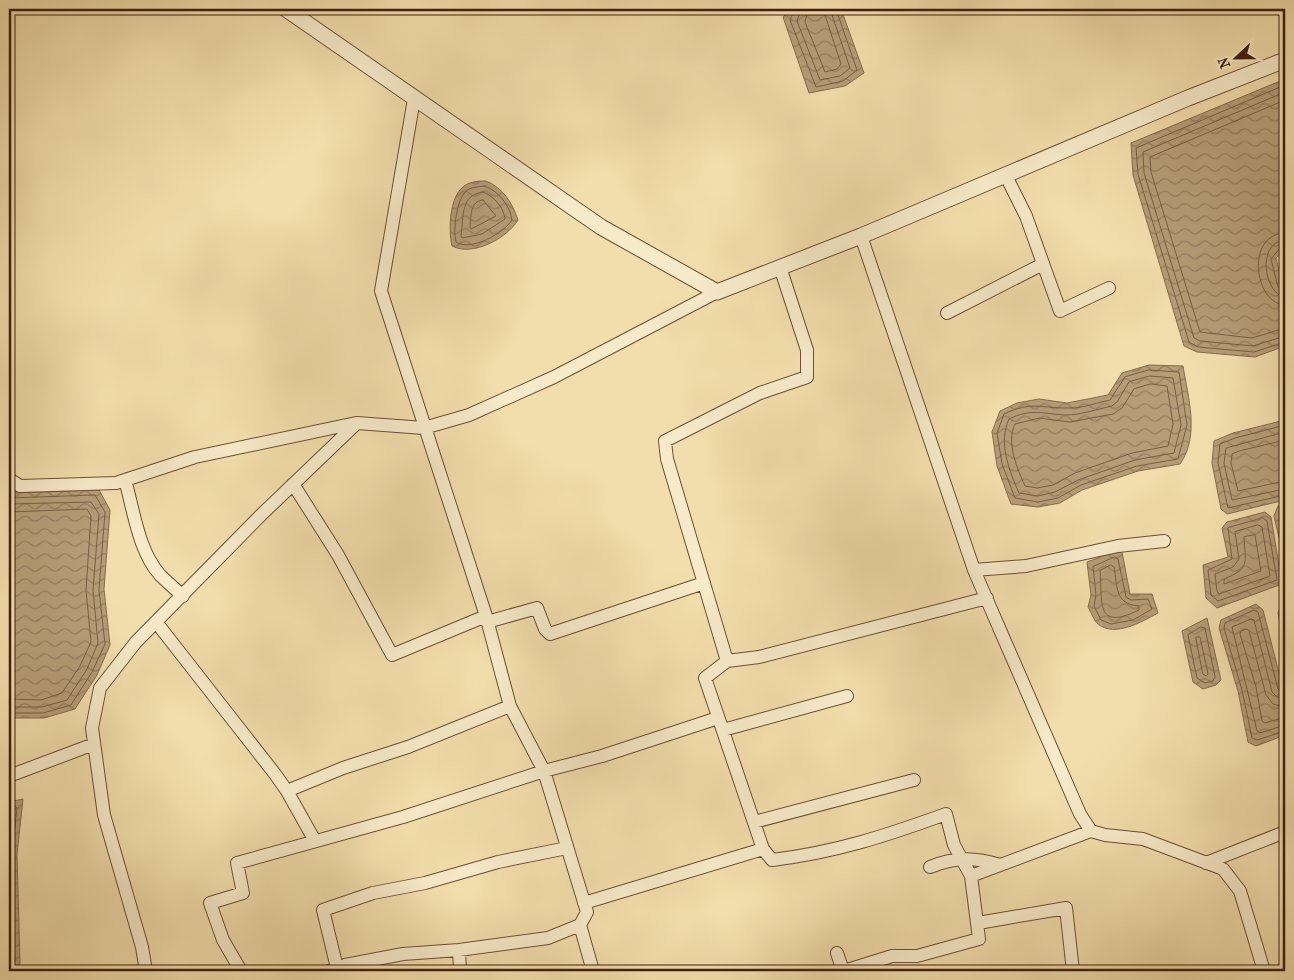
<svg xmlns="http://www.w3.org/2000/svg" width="1294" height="980" viewBox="0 0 1294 980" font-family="'IM FELL French Canon',serif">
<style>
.water{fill:url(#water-waves);stroke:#856b4e}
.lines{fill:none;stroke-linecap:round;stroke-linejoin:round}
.shore{stroke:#7a5e44;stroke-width:1}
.minor-casing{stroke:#6b4f37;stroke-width:14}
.tertiary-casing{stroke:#6b4f37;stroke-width:17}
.minor{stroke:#f7eac9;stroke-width:12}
.tertiary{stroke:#f7eac9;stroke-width:15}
</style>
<defs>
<pattern id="water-waves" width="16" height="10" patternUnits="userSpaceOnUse" patternTransform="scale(1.25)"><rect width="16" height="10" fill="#b59d77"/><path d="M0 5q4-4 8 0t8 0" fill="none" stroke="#957f60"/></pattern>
</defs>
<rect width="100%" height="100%" fill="#f2deac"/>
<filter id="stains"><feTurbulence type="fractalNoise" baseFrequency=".004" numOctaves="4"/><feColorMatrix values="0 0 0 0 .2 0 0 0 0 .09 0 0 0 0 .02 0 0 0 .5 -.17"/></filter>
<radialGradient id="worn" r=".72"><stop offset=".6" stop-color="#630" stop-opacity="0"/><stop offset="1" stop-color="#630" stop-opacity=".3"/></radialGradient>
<path class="water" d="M 791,9 L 841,9 L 864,73 L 845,86 L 809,93 L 783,17 Z
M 1285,79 L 1285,250 L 1276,258 L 1285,295 L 1285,346 L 1255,357 L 1197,352 L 1184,346 L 1133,175 L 1131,143 Z
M 486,181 C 503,188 512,202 518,220 C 507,238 473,257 452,246 C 448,229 449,189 470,183 C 475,181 481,181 486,181 Z
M 1149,365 L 1183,366 C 1188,397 1200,436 1180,464 L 1138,471 L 1082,490 L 1060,503 L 1038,507 L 1011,504 L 997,466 L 992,432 L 1000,411 L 1017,403 L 1039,399 L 1067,403 L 1108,395 L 1122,373 Z
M 1285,420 L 1285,500 L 1227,514 L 1221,509 L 1212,463 L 1214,441 L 1233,433 Z
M 99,490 L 110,510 L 104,589 L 110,645 L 97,675 L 75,709 L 44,718 L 9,718 L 9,493 Z
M 1285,504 L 1285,564 L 1274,516 L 1278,506 Z
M 1265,512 L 1271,517 L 1282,584 L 1217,608 L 1206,598 L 1203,565 L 1228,557 L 1222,528 L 1227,522 Z
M 1114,552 L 1122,552 L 1130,594 L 1152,594 L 1158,613 C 1143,621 1115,638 1098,624 C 1094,621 1091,612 1088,607 L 1091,595 L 1087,562 Z
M 1285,601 L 1285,647 L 1278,613 L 1282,602 Z
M 1256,604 L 1263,610 L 1285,697 L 1285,735 L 1256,746 L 1248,742 L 1238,691 L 1219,628 L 1221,620 Z
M 1207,618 L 1221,680 L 1216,685 L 1203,689 L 1193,682 L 1182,631 Z
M 23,799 L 17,854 L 20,963 L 18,971 L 9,971 L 9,802 Z"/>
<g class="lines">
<path class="shore" d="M 795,9 L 790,20 L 816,87 L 843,81 L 857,70 L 836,9
M 801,9 L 797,21 L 820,80 L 840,76 L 850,68 L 830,9
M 808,9 L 805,22 L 825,72 L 837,69 L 841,64 L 823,9
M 1285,85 L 1136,148 L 1138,174 L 1189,342 L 1198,347 L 1254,352 L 1285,342
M 1285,92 L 1143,152 L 1144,173 L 1194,338 L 1200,341 L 1253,346 L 1285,336
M 1285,100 L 1150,157 L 1151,172 L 1200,332 L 1252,338 L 1285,328
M 485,186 C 498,191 510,205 512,220 C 504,233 471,252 456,242 C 453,230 456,201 466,191 C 471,187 478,187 485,186 Z
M 483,192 C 494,196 504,208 505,219 L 482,234 L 462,238 L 461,235 C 464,216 460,195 483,192 Z
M 483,200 L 496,216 L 471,229 L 470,227 C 471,215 470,201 483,200 Z
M 1285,233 C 1245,234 1254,304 1285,305
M 1285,240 C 1255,242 1265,296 1285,297
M 1285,246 L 1280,248 L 1271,259 L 1278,287 L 1285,291
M 1149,370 L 1179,372 L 1187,425 L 1178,459 L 1137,466 L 1081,485 L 1058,498 L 1038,502 L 1015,498 L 1002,464 L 997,433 L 1004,414 C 1031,401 1040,408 1067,408 C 1080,409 1096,403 1110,400 L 1125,377 Z
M 1150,376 L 1173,378 L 1181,425 L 1174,453 L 1135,460 L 1078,480 L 1055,492 L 1038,496 L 1019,493 C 1009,470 998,443 1009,419 C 1031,408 1044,414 1066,415 C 1080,415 1098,409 1112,406 L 1117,402 L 1129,382 Z
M 1151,384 L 1167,386 L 1173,424 L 1168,446 L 1132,453 L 1075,473 L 1053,485 L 1037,488 L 1025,486 C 1017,468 1006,443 1015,424 L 1039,418 L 1070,422 L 1113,414 L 1122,408 L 1134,389 Z
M 1285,425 L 1235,438 L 1220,444 L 1218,463 L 1228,508 L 1285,495
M 1285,432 L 1226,448 L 1224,463 L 1232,500 L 1285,489
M 1285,440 L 1239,451 L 1232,454 L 1231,463 L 1238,491 L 1285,481
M 9,498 L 95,495 L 105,512 L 99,590 L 105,644 L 92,672 L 71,705 L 43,713 L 9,713
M 9,504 L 91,502 L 99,514 L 93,590 L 98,643 L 87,669 L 67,700 L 42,707 L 9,707
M 9,512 L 87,509 L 91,516 L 86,590 L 91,642 L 80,666 L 62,693 L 41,700 L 9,699
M 1263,518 L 1267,521 L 1277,580 L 1218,601 L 1211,595 L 1208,570 L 1232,559 L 1228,528 Z
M 1258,525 L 1262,527 L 1270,576 L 1219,594 L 1217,591 L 1215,574 L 1233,567 L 1239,559 L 1235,532 Z
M 1255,535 L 1261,571 L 1224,584 L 1224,579 C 1251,568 1245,563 1244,537 Z
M 1115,557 L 1118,559 L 1126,597 L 1131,600 L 1148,599 L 1152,609 L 1133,620 L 1111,624 L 1101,620 L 1094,606 L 1096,595 L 1093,567 Z
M 1111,565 L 1114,567 C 1118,587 1114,604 1139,606 L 1139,610 C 1094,632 1103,601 1100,571 Z
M 1201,627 L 1205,628 L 1215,677 L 1213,681 L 1205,683 L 1197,678 L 1188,635 Z
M 1196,637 L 1200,637 L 1208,674 L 1206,676 L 1203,674 Z
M 1285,693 L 1278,689 L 1258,612 L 1254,610 L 1225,623 L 1224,628 L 1242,690 L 1252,738 L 1257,740 L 1285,731
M 1285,699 L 1277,697 L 1272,692 L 1254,620 L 1251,619 L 1232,627 L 1257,731 L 1260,733 L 1285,725
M 1285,707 L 1273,704 L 1266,695 L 1249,631 L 1247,629 L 1241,631 L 1240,634 L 1256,687 L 1262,721 L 1265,723 L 1285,717
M 9,806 L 15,806 L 17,808 L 12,854 L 13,971"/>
<defs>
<path id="minor" d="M 1006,176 L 1026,216 L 1060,311 L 1109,288
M 861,236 L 974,570 L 1080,814 L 1091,831 L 1105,835 L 1143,839 L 1223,869 L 1240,891 L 1264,971
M 947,313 L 1043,264
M 9,479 L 20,486 L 116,483 L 195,457 L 356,423
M 125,480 C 134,511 138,550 160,575 C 167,582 175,589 183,596
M 293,484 L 338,555 L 392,655 L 486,616
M 974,570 L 1026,566 L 1118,546 L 1164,541
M 156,622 L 275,774 L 287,791 L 315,841
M 487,622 L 537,608 L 545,629 L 550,634 L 704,583
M 727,661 L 667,459 L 665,441 L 760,393 L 807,377 L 807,350 L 780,267
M 723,730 L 847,696
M 9,776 L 94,744
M 287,791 L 343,768 L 408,747 L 510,706
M 754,822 L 914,780
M 763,849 L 772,860 C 837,852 885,836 946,814 L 954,845 L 971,876
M 1206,863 L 1285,832
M 930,867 C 954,857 975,857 1000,865
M 584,903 L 763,849 L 705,678 L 727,661 L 759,657 L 987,598
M 978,923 L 1066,908 L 1073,971
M 580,925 L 593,971
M 459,950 L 460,971
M 837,953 L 843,971
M 337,968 L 323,910 L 373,893 L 425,883 L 498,862 L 567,848
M 146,971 L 142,947 L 104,815 L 92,728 L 100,688 L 136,642 L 261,515 L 357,423 L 424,428 L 469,415 L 554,377 L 717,292
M 241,971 L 223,940 L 210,903 L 243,893 L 237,863 L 403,817 L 544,771 L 602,756 L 718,718
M 329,971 L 345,965 L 403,954 L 459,950 L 548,938 L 580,925 L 587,912 L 544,771 L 510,706 L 486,616 L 381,291 L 414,99
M 844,971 L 892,956 L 917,956 L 979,939 L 971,876 L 1091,831"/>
<path id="tertiary" d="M 286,9 L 601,227 L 717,292 L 861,236 L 1188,98 L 1285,60"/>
</defs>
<use href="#minor" class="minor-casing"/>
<use href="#tertiary" class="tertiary-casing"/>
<use href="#minor" class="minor"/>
<use href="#tertiary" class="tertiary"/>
</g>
<rect width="1294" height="980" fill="none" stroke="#f2deac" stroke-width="30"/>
<rect x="10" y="10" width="1274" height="960" fill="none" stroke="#3e1f10" stroke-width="2.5"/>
<rect x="15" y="15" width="1264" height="950" fill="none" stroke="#3e1f10"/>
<g transform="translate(1236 58) rotate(248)" stroke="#f7eac9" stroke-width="4" paint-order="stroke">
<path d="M0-4L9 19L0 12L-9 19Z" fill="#3e1f10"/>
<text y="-8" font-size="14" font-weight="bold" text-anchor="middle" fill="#3e1f10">N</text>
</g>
<rect width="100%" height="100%" filter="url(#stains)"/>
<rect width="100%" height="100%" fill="url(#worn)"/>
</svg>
